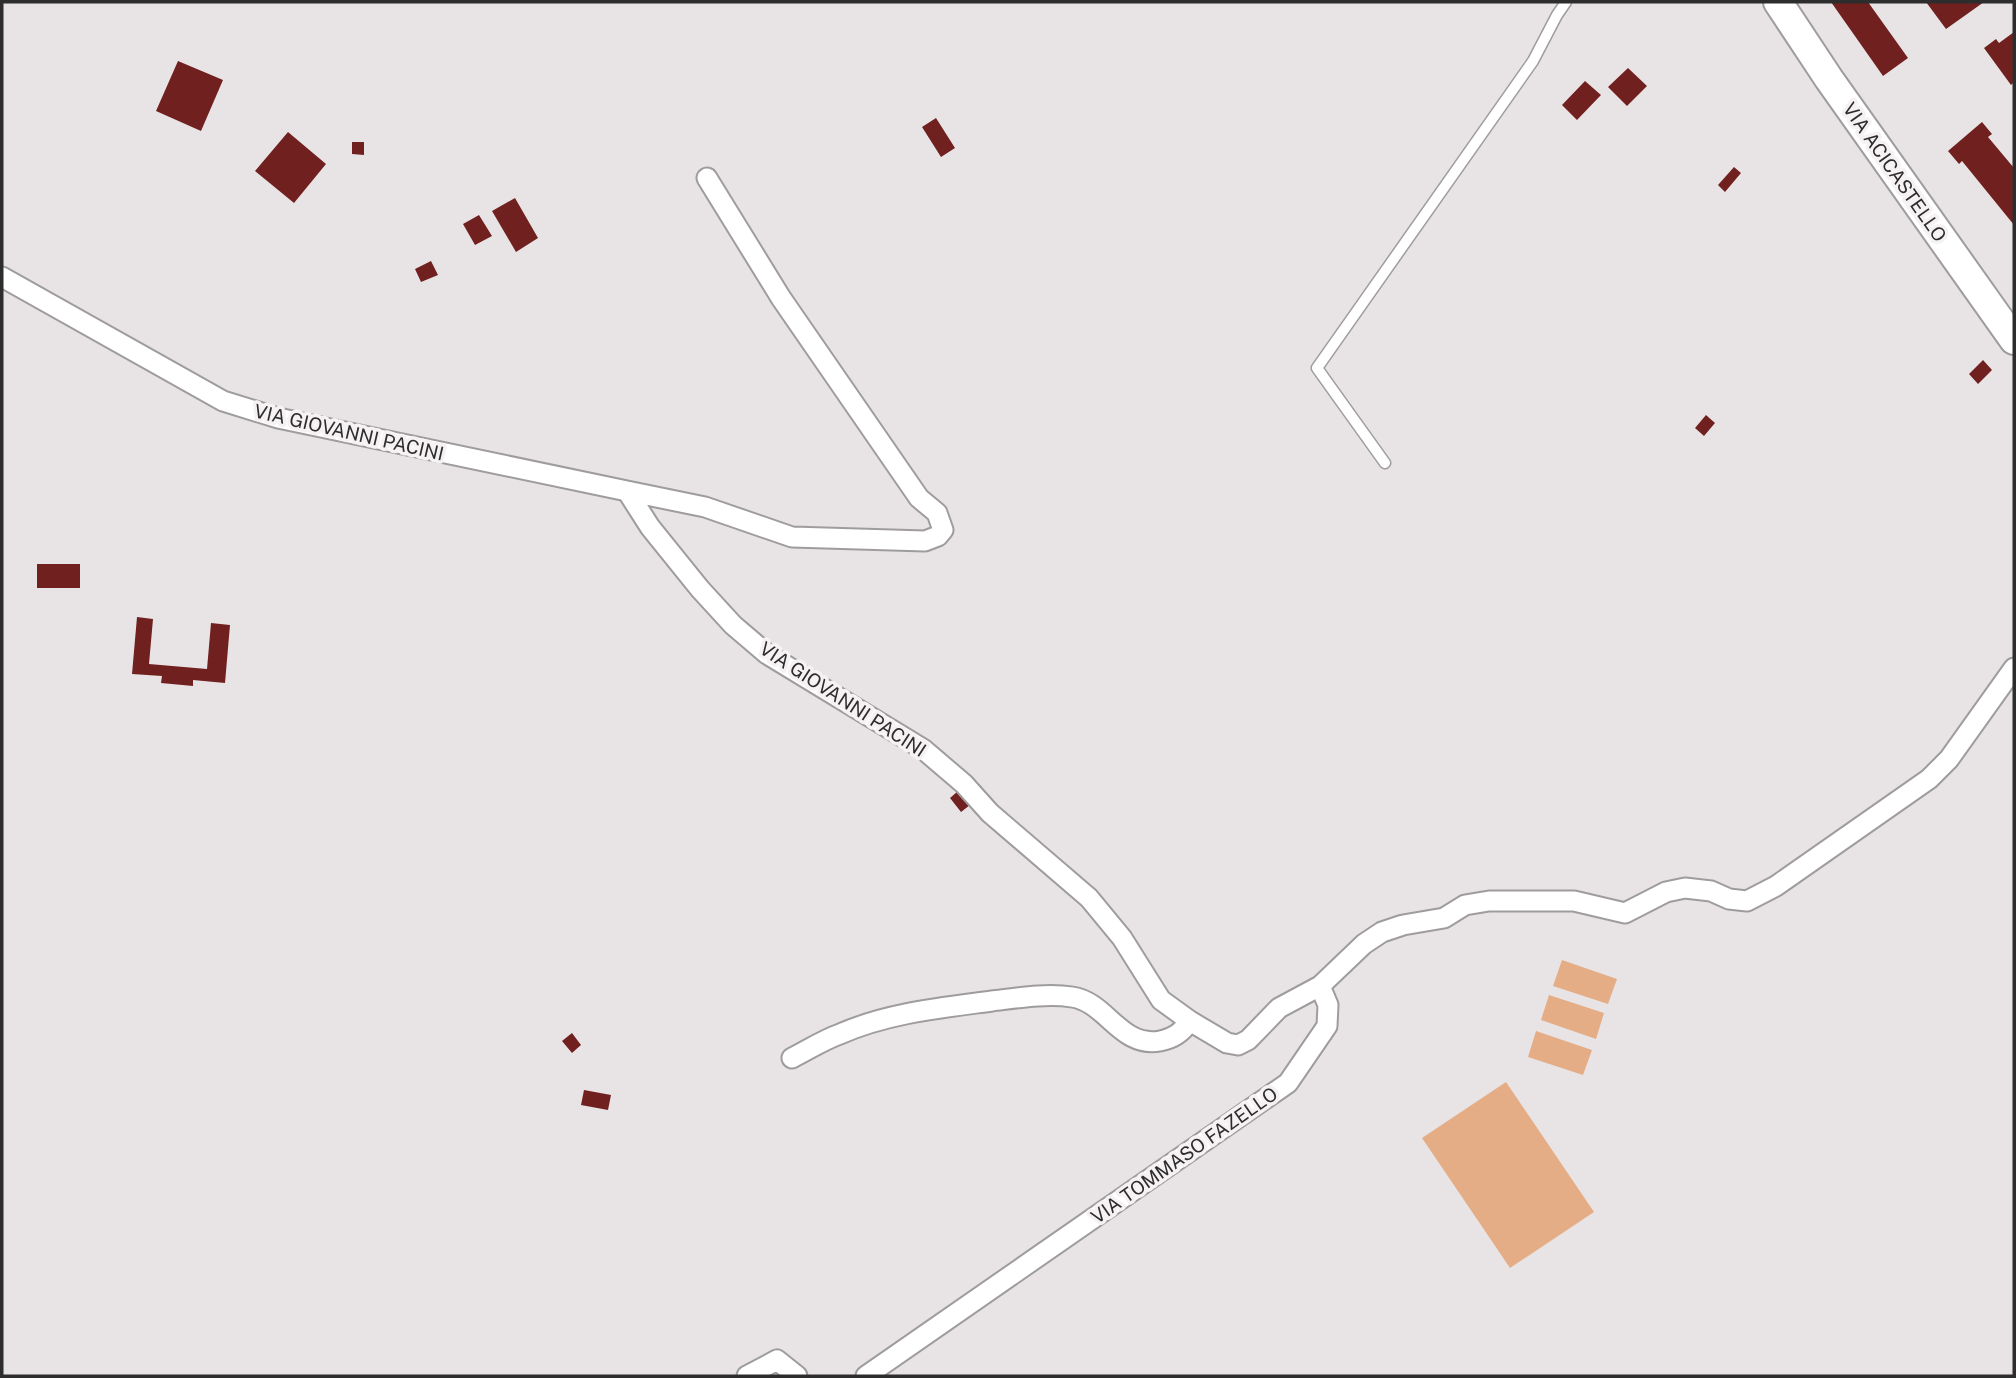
<svg xmlns="http://www.w3.org/2000/svg" width="2016" height="1378" viewBox="0 0 2016 1378" font-family="'Public Sans',sans-serif">
<style>
.green{fill:#e5ad85}
.building{fill:#712020}
.lines{fill:none;stroke-linecap:round;stroke-linejoin:round}
.lane-casing{stroke:#9f9c9d;stroke-width:13}
.street-casing{stroke:#9f9c9d;stroke-width:23}
.secondary-casing{stroke:#9f9c9d;stroke-width:32}
.lane{stroke:#fff;stroke-width:10}
.street{stroke:#fff;stroke-width:19}
.secondary{stroke:#fff;stroke-width:28}
.labels{text-anchor:middle;dominant-baseline:central;stroke-width:7;stroke-linejoin:round;paint-order:stroke}
.street-label{font-size:19px;fill:#2e2d2d;stroke:#f6f2f3}
</style>
<rect width="100%" height="100%" fill="#e8e4e6"/>
<path class="green" d="M 1562,960 L 1617,979 L 1608,1004 L 1553,986 Z
M 1549,995 L 1604,1013 L 1596,1039 L 1541,1020 Z
M 1536,1031 L 1592,1050 L 1583,1075 L 1528,1057 Z
M 1506,1082 L 1594,1212 L 1510,1268 L 1422,1138 Z"/>
<path class="building" d="M 1831,2 L 1868,2 L 1908,58 L 1883,76 Z
M 1926,2 L 1984,2 L 1946,29 Z
M 2014,32 L 2014,82 L 2011,85 L 1984,48 L 1996,39 L 1999,43 Z
M 178,61 L 223,80 L 201,131 L 156,111 Z
M 1628,68 L 1647,86 L 1627,106 L 1608,87 Z
M 1585,81 L 1601,95 L 1577,120 L 1562,105 Z
M 936,118 L 955,148 L 941,157 L 922,127 Z
M 1982,122 L 1992,134 L 1988,137 L 2014,168 L 2014,225 L 1962,161 L 1959,164 L 1948,151 Z
M 288,132 L 326,164 L 294,203 L 255,171 Z
M 352,142 L 364,142 L 364,155 L 352,154 Z
M 1734,167 L 1741,173 L 1725,192 L 1718,185 Z
M 515,198 L 538,238 L 516,252 L 492,211 Z
M 479,215 L 492,236 L 475,245 L 463,224 Z
M 431,261 L 438,275 L 421,282 L 415,269 Z
M 1983,360 L 1992,370 L 1978,384 L 1969,374 Z
M 1706,415 L 1715,423 L 1704,436 L 1695,428 Z
M 37,564 L 80,564 L 80,588 L 37,588 Z
M 137,617 L 153,619 L 149,664 L 207,669 L 211,623 L 230,625 L 225,683 L 193,680 L 193,686 L 161,683 L 162,676 L 132,674 Z
M 958,791 L 970,805 L 961,812 L 950,798 Z
M 572,1033 L 581,1045 L 572,1053 L 562,1041 Z
M 584,1090 L 611,1095 L 608,1110 L 581,1105 Z"/>
<g class="lines">
<defs>
<path id="lane" d="M 1385,463 L 1317,368 L 1533,61 L 1557,15 L 1566,2"/>
<path id="street" d="M 2,277 L 223,401 L 278,418 L 627,491 L 650,527 L 700,589 L 733,625 L 767,654 L 923,749 L 964,784 L 990,813 L 1089,898 L 1122,938 L 1161,1000 L 1190,1021 L 1227,1043 L 1238,1045 L 1248,1040 L 1279,1008 L 1320,986
M 627,491 L 705,507 L 792,537 L 925,541 L 938,536 L 943,530 L 937,513 L 919,498 L 781,298 L 707,178
M 792,1058 C 808,1050 823,1040 840,1034 C 888,1013 940,1008 992,1001 C 1017,998 1047,993 1072,997 C 1107,1002 1120,1048 1160,1041 C 1174,1038 1181,1033 1190,1021
M 747,1376 L 777,1360 L 797,1376
M 866,1376 L 1288,1083 L 1327,1026 L 1328,1005 L 1320,986 L 1364,944 L 1382,932 L 1403,925 L 1444,918 L 1465,905 L 1489,901 L 1574,901 L 1625,913 L 1666,892 L 1685,888 L 1711,891 L 1729,899 L 1747,901 L 1776,886 L 1929,779 L 1949,759 L 2014,668"/>
<path id="secondary" d="M 1778,2 L 1829,79 L 2014,340"/>
</defs>
<use href="#lane" class="lane-casing"/>
<use href="#street" class="street-casing"/>
<use href="#secondary" class="secondary-casing"/>
<use href="#lane" class="lane"/>
<use href="#street" class="street"/>
<use href="#secondary" class="secondary"/>
</g>
<g class="labels">
<g class="street-label">
<text transform="translate(1895 172) rotate(55)">VIA ACICASTELLO</text>
<text transform="translate(349 432) rotate(13)">VIA GIOVANNI PACINI</text>
<text transform="translate(843 699) rotate(33)">VIA GIOVANNI PACINI</text>
<text transform="translate(1184 1155) rotate(-35)">VIA TOMMASO FAZELLO</text>
</g>
</g>
<rect width="2016" height="1378" fill="none" stroke="#2e2d2d" stroke-width="7"/>
</svg>
